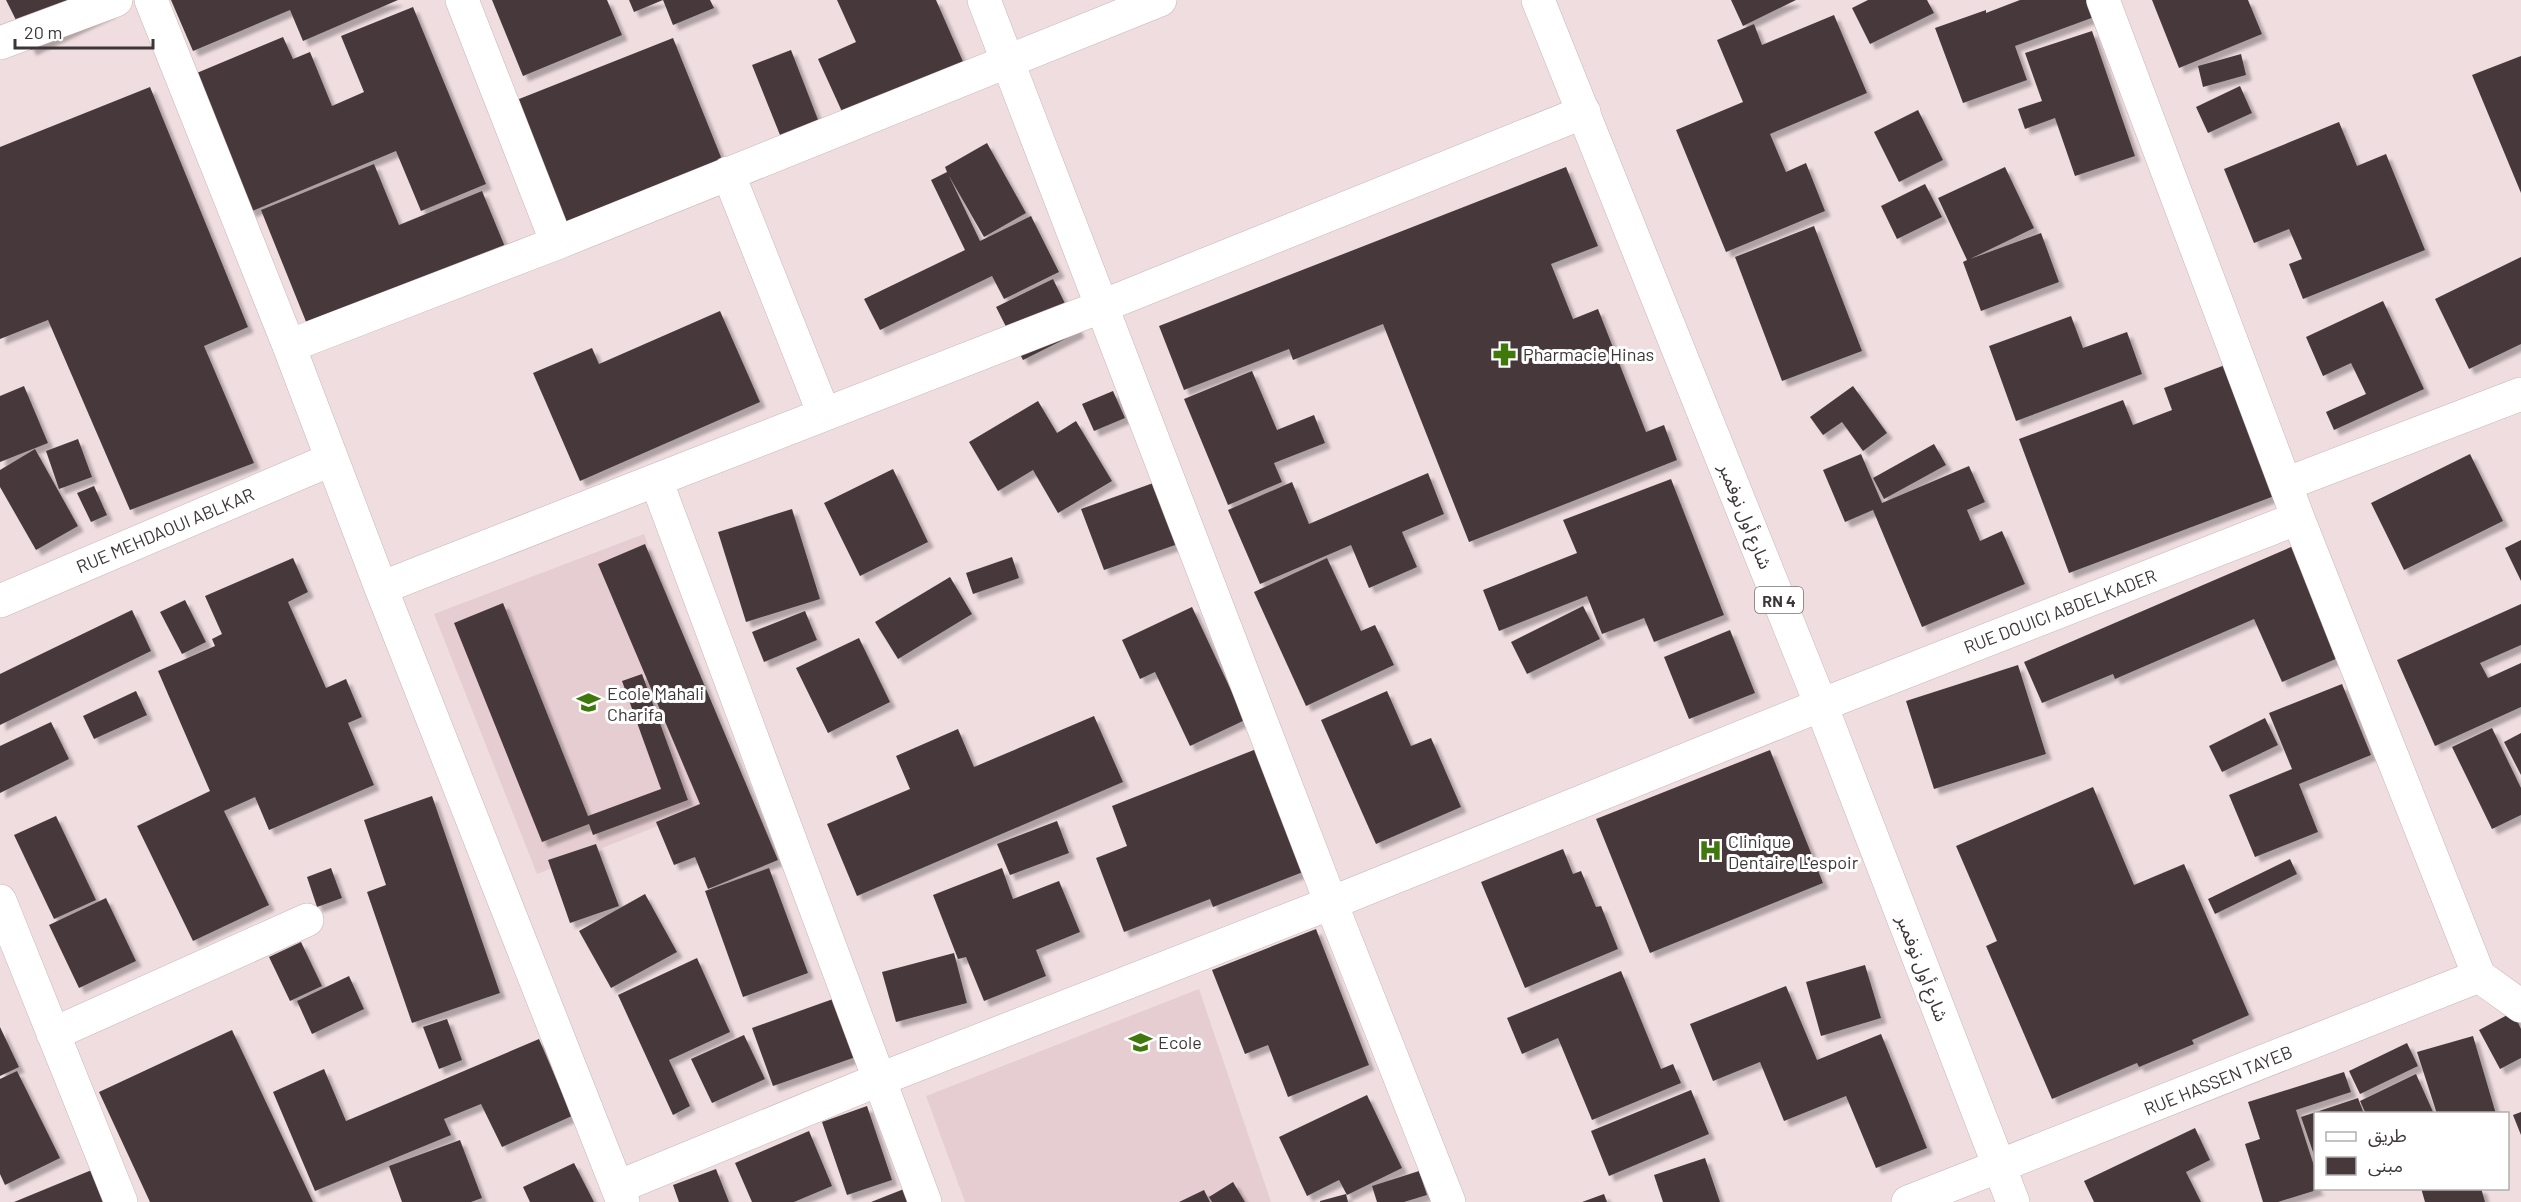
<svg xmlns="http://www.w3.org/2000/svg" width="2521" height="1202" viewBox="0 0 2521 1202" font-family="Barlow,'Noto Sans Arabic',sans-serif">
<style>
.built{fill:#e6cdd1}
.building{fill:#47393b;filter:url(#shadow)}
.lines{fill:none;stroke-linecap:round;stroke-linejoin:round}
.minor-casing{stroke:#c7b5b8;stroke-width:34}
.major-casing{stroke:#c7b5b8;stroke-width:34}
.minor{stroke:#fff;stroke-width:33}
.major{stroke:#fff;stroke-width:33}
.labels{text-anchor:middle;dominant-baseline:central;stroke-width:6;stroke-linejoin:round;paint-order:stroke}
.shield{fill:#fff;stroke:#777274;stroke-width:1.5}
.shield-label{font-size:16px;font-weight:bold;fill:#3d3638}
.poi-label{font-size:18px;fill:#3d3638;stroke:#fff;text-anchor:start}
.street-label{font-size:18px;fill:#3d3638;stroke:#fff}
</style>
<defs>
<filter id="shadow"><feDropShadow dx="5.5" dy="5.5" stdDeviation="1.5" flood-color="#0004"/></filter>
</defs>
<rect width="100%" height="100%" fill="#efdde0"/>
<path class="built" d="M 644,534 L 743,792 L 537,874 L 434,614 Z
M 1199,989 L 1271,1202 L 965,1202 L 926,1096 Z"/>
<path class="building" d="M 6,0 L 104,0 L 110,12 L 31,50 Z
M 171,0 L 398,0 L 303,41 L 290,10 L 193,51 Z
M 492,0 L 607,0 L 622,35 L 523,76 Z
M 629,0 L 710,0 L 714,8 L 673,25 L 663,0 L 634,12 Z
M 837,0 L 936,0 L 968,73 L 849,127 L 818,59 L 856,42 Z
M 1731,0 L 1796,0 L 1743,26 Z
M 1868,0 L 1927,0 L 1934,13 L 1870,44 L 1852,8 Z
M 2020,0 L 2091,0 L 2097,16 L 2015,46 L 2027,80 L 1963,103 L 1935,28 L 1986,10 L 1986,13 Z
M 2152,0 L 2248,0 L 2262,34 L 2179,68 Z
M 413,7 L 486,184 L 421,211 L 396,151 L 250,212 L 192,75 L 283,37 L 293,59 L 310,52 L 332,106 L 364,92 L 341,36 Z
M 1834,15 L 1867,93 L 1770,134 L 1786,172 L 1806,163 L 1825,211 L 1726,252 L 1676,130 L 1743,102 L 1717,40 L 1754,24 L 1762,45 Z
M 2092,31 L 2135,156 L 2075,176 L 2055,118 L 2025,129 L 2018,109 L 2042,101 L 2025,53 Z
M 673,38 L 729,177 L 569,239 L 514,101 Z
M 791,50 L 822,130 L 784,145 L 752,65 Z
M 2241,54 L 2246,75 L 2203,87 L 2198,66 Z
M 2521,56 L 2521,193 L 2472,75 Z
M 2240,86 L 2252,113 L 2208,133 L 2196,107 Z
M 150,87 L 248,327 L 204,346 L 254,463 L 130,510 L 48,320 L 0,339 L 0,147 Z
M 1918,110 L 1943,160 L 1899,182 L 1874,132 Z
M 2339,122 L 2357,166 L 2386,154 L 2425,250 L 2303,299 L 2289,264 L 2302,259 L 2289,229 L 2254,243 L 2224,169 Z
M 987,143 L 1026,213 L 984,237 L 949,176 L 980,241 L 1031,216 L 1059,272 L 1004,299 L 992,276 L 880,330 L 864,299 L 965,250 L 931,180 L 947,172 L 945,167 Z
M 374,164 L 399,225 L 482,191 L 510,259 L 313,339 L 261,210 Z
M 1566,167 L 1598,246 L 1551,264 L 1573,319 L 1598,309 L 1646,432 L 1664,425 L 1677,460 L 1469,542 L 1383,324 L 1293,360 L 1289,349 L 1184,390 L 1159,326 Z
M 2005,167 L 2034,228 L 1970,259 L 2041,233 L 2059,282 L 1981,311 L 1963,262 L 1967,260 L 1938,198 Z
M 1925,184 L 1942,217 L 1897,239 L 1881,206 Z
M 1814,226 L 1862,351 L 1782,381 L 1735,257 Z
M 2521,257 L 2521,344 L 2469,369 L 2435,299 Z
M 1053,279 L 1079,332 L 1023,360 L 996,307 Z
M 2383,301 L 2424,389 L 2334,430 L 2326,412 L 2366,394 L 2351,363 L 2323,376 L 2306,337 Z
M 720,311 L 760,402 L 580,481 L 533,373 L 592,348 L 599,364 Z
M 2071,316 L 2083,348 L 2127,332 L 2142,374 L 2016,421 L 1989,346 Z
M 2225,365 L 2285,492 L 2069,573 L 2019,439 L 2123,400 L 2133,425 L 2172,410 L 2164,388 Z
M 1252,371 L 1277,430 L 1314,415 L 1325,443 L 1274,463 L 1282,482 L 1228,505 L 1184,399 Z
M 24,386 L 48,443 L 0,462 L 0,396 Z
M 1853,386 L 1887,433 L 1863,451 L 1842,422 L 1823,435 L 1810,417 Z
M 1113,391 L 1125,418 L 1094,431 L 1082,404 Z
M 1038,401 L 1057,433 L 1076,421 L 1112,481 L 1058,513 L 1033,470 L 998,491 L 969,442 Z
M 78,439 L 92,477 L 59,489 L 46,451 Z
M 1934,444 L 1946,465 L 1884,499 L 1873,478 Z
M 35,449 L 78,526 L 36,550 L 0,487 L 0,470 Z
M 1861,454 L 1882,503 L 1969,466 L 1985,502 L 1967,510 L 1980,541 L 2002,531 L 2025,584 L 1922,627 L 1873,510 L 1845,522 L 1823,470 Z
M 2470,454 L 2503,521 L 2404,570 L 2371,503 Z
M 893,469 L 928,542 L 860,576 L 824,503 Z
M 1428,473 L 1444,514 L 1402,532 L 1417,567 L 1369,588 L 1351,545 L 1260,584 L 1228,510 L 1292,482 L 1309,524 Z
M 1671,479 L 1724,615 L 1654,642 L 1644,618 L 1602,634 L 1587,596 L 1499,631 L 1483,590 L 1577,553 L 1563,520 Z
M 1156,482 L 1178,544 L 1104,570 L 1081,509 Z
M 94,486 L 107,515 L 91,522 L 77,493 Z
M 792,509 L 820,599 L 746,622 L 718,532 Z
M 2521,540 L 2521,581 L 2505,548 Z
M 645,544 L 778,860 L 708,889 L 695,857 L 674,865 L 656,822 L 700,804 L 598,564 Z
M 2298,544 L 2345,655 L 2282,682 L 2254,619 L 2115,679 L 2113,674 L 2042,703 L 2024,662 Z
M 1012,557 L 1019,578 L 973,594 L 966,573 Z
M 293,558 L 308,592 L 288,602 L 326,688 L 346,679 L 362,717 L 348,723 L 374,785 L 269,830 L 255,797 L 224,811 L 269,905 L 193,941 L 137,826 L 210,791 L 158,671 L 215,646 L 212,639 L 222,634 L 205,596 Z
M 1327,558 L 1361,631 L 1375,625 L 1394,665 L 1306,706 L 1254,592 Z
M 950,577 L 972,614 L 898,659 L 875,622 Z
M 185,600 L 206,642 L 182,654 L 160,612 Z
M 503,603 L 588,816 L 661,789 L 622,681 L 642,674 L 688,800 L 593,835 L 589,824 L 542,842 L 454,623 Z
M 2521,604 L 2521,645 L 2480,663 L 2488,678 L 2521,663 L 2521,707 L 2435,746 L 2397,660 Z
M 1583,606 L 1600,639 L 1527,674 L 1511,642 Z
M 1192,607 L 1245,720 L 1190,746 L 1155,672 L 1140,679 L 1122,640 Z
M 132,610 L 151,651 L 0,725 L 0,674 Z
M 805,611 L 817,640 L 764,662 L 752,632 Z
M 1730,630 L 1755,693 L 1689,719 L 1664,657 Z
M 859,638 L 890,702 L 828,733 L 796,668 Z
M 2018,665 L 2046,754 L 1934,789 L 1906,701 Z
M 2342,684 L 2371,755 L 2299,784 L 2318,832 L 2255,857 L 2229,795 L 2292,769 L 2269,713 Z
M 136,691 L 147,715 L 94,739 L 83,716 Z
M 1387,691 L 1411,746 L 1431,738 L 1461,807 L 1376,844 L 1321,720 Z
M 1094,716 L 1123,782 L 857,896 L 827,824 L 910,789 L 896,756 L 958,729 L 974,767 Z
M 2265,718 L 2278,745 L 2222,772 L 2209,746 Z
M 51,722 L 69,759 L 0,793 L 0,746 Z
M 2492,728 L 2521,788 L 2521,815 L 2492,829 L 2452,747 Z
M 2521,733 L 2521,775 L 2504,742 Z
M 1269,744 L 1303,872 L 1213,907 L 1210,899 L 1124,932 L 1096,858 L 1127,846 L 1112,806 Z
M 1770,750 L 1823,883 L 1650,953 L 1596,819 Z
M 2093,787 L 2134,885 L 2184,864 L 2249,1015 L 2192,1040 L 2194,1044 L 2139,1067 L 2137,1063 L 2052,1099 L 1986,946 L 1997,941 L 1956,846 Z
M 432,796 L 500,993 L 412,1023 L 367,892 L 386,885 L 364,820 Z
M 56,816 L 96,900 L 54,919 L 14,835 Z
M 1057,821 L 1069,853 L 1010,875 L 997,844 Z
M 596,844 L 619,906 L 570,923 L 548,860 Z
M 1563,849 L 1573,874 L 1581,871 L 1596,907 L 1601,906 L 1618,949 L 1525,988 L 1481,882 Z
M 2290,859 L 2297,874 L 2215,914 L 2208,899 Z
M 331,868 L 342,898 L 317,907 L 307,877 Z
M 769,868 L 808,973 L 743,997 L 705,891 Z
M 1002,868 L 1013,899 L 1059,881 L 1080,932 L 1036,950 L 1046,976 L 984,1001 L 966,957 L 958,959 L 933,895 Z
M 645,894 L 677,952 L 611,988 L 579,931 Z
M 106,898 L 136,961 L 79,988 L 49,925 Z
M 1316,929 L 1369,1065 L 1288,1097 L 1268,1045 L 1245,1054 L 1212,970 Z
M 301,942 L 322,986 L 290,1001 L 269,957 Z
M 954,953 L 967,1003 L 896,1022 L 882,972 Z
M 697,958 L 730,1032 L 669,1060 L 690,1106 L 673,1115 L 618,995 Z
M 1865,965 L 1881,1018 L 1821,1036 L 1806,982 Z
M 1621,971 L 1661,1069 L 1673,1064 L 1681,1083 L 1592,1120 L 1558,1038 L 1522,1054 L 1507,1018 Z
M 349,976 L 364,1009 L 312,1034 L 297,1001 Z
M 1786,986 L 1817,1060 L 1881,1034 L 1927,1148 L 1876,1168 L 1846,1096 L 1784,1121 L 1760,1062 L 1713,1081 L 1690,1024 Z
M 847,994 L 867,1053 L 773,1086 L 752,1028 Z
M 2513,1012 L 2521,1029 L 2521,1058 L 2500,1069 L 2479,1030 Z
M 447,1019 L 462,1060 L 439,1069 L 423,1027 Z
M 0,1027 L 19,1067 L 0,1076 Z
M 232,1030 L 313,1202 L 150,1202 L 99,1092 Z
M 744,1035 L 765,1079 L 712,1103 L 691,1059 Z
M 2473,1036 L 2496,1114 L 2437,1114 L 2417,1052 Z
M 539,1039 L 572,1116 L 502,1147 L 481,1104 L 444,1119 L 451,1135 L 315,1191 L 273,1092 L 324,1069 L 346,1121 Z
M 2407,1043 L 2418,1066 L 2360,1094 L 2349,1071 Z
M 17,1071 L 60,1158 L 5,1185 L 0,1174 L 0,1079 Z
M 2344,1072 L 2351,1092 L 2296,1110 L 2316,1172 L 2316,1188 L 2320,1189 L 2278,1202 L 2263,1202 L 2245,1144 L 2260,1139 L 2248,1102 Z
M 2416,1074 L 2434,1114 L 2366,1114 L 2360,1101 Z
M 1691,1090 L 1709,1134 L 1609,1176 L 1591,1131 Z
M 1367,1095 L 1402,1168 L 1347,1195 L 1339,1180 L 1307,1196 L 1279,1137 Z
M 2358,1098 L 2364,1114 L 2316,1114 L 2315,1158 L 2301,1117 Z
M 867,1106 L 892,1180 L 847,1195 L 822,1122 Z
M 2521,1112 L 2521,1135 L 2513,1115 Z
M 2195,1128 L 2210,1160 L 2186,1172 L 2201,1202 L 2094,1202 L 2084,1181 Z
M 809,1131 L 832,1186 L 794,1202 L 752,1202 L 735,1163 Z
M 460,1140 L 482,1198 L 471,1202 L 402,1202 L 389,1166 Z
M 1705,1158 L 1720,1202 L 1663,1202 L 1654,1175 Z
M 574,1163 L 594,1202 L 530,1202 L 523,1187 Z
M 99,1167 L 113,1202 L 14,1202 Z
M 716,1169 L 729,1202 L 679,1202 L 673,1185 Z
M 1419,1171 L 1427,1195 L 1404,1202 L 1377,1202 L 1372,1186 Z
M 1233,1182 L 1245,1202 L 1212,1202 L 1209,1197 Z
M 909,1187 L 914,1202 L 871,1202 Z
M 2421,1188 L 2481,1188 L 2485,1202 L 2425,1202 Z
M 1204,1190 L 1210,1202 L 1179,1202 Z
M 1346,1194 L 1348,1202 L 1320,1202 L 1320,1201 Z
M 1604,1194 L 1607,1202 L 1582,1202 Z"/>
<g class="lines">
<defs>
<path id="minor" d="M 151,0 L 289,346 L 381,588 L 623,1202
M 462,0 L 557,243
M 984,0 L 1331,903 L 1449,1202
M 2103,0 L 2298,518 L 2479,976
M 0,43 L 116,0
M 728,173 L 824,414
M 289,346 L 557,243 L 1160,0
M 2286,484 L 2521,394
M 381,588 L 656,480
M 0,601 L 330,460
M 0,901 L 121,1202
M 53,1034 L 307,920
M 618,1187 L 878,1080 L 1331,903 L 1821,705 L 2298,518
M 925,1202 L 656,480 L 1100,307 L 1584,112
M 1908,1202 L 2479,976 L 2521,1006"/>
<path id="major" d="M 1538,0 L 1821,705 L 2013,1202"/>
</defs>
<use href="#minor" class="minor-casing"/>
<use href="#major" class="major-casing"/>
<use href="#minor" class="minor"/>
<use href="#major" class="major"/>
</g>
<defs>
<symbol id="pharmacy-bare" viewBox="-9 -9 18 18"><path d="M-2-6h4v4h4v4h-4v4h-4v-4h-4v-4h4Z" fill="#3f780d" stroke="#fff" stroke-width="2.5" paint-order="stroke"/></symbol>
<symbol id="school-bare" viewBox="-9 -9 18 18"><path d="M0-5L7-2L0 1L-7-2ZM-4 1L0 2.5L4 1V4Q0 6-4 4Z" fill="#3f780d" stroke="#fff" stroke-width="2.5" paint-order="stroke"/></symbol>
<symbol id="hospital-bare" viewBox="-9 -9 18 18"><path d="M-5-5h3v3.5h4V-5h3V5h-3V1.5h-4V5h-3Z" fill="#3f780d" stroke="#fff" stroke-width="2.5" paint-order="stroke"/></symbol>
</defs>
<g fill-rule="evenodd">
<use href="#pharmacy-bare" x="1488" y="338" width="33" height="33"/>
<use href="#school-bare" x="572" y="686" width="33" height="33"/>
<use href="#hospital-bare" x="1694" y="834" width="33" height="33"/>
<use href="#school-bare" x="1124" y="1026" width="33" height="33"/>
</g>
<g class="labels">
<rect class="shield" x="1755" y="587" width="48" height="26" rx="4.5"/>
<g class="shield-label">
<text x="1779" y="600">RN 4</text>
</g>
<g class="poi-label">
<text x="1523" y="354">Pharmacie Hinas</text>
<text x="607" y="693">Ecole Mahali<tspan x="607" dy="21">Charifa</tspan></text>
<text x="1728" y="841">Clinique<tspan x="1728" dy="21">Dentaire L'espoir</tspan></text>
<text x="1158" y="1042">Ecole</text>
</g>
<g class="street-label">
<text transform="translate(1746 516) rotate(68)">شارع أول نوفمبر</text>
<text transform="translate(165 530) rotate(-23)">RUE MEHDAOUI ABLKAR</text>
<text transform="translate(2060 611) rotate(-21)">RUE DOUICI ABDELKADER</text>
<text transform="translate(1923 968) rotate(69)">شارع أول نوفمبر</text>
<text transform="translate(2218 1080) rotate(-22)">RUE HASSEN TAYEB</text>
</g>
</g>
<rect x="2314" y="1112" width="195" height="78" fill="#ffffff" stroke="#b1afaf" stroke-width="1.5"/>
<rect x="2326" y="1132" width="30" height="9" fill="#ffffff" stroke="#b1afaf" stroke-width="1.5"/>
<text x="2368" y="1142" font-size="18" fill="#3d3638">طريق</text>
<rect x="2326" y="1157" width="30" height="18" fill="#47393b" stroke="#b1afaf" stroke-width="1.5"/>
<text x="2368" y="1172" font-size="18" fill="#3d3638">مبنى</text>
<path d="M15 39v9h138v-9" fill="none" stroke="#3d3638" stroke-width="3"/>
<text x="24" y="39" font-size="18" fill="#3d3638" stroke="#ffffff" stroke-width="4.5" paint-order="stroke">20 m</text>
</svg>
